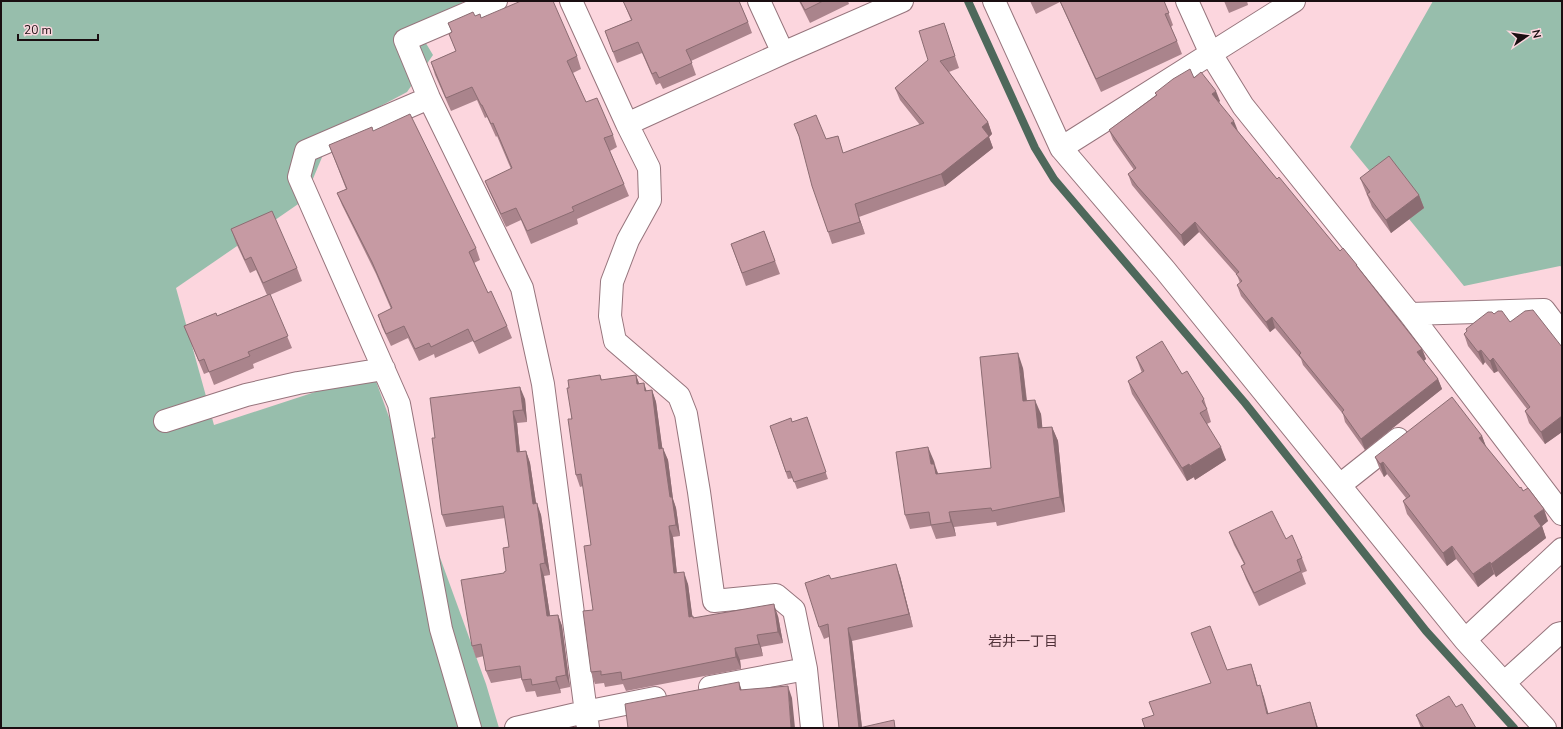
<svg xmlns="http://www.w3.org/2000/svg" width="1563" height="729" viewBox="0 0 1563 729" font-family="'Nunito Sans','Noto Sans JP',sans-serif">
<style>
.green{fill:#97beac}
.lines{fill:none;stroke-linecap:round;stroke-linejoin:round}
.stream{stroke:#4e685b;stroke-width:8}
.street-casing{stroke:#96747c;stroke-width:24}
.street{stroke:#fff;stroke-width:22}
.wall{fill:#aa848c}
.shaded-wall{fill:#8b6c72}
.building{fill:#c69aa3;stroke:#8b6c72}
.labels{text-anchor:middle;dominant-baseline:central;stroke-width:4;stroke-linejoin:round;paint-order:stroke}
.neighbourhood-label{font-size:14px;fill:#503239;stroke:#fcd6de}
</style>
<rect width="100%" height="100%" fill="#fcd6de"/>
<path class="green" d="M 1,1 L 465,1 L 439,15 L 421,35 L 433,55 L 407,92 L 362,116 L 328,143 L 304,200 L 176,288 L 214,425 L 373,373 L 486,684 L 499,728 L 1,728 Z
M 1433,1 L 1562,1 L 1562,267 L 1560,266 L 1464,286 L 1350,147 Z"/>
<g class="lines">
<path class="stream" d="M 968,1 L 1035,148 L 1054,179 L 1245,403 L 1426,631 L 1514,728"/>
<defs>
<path id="street" d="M 496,1 L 405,40 L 429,98 L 522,288 L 543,384 L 588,728
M 571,1 L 627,124 L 649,168 L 650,200 L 628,240 L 612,282 L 610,316 L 615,341 L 679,396 L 686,414 L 699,492 L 714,601 L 776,595 L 794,610 L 806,669 L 812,728
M 759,1 L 783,53
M 994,1 L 1061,148 L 1165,270 L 1465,640 L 1545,728
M 1187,1 L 1211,54 L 1243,106 L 1410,314 L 1562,514
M 429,98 L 306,151 L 299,177 L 399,404 L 441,629 L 470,728
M 627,124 L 783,53 L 902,1
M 1061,148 L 1294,1
M 1410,314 L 1544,310 L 1562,334
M 165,421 L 246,395 L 298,383 L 384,369
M 1340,485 L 1398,439
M 1465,640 L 1562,549
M 1504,683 L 1558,634 L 1562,633
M 710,687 L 806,669
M 516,728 L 585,712 L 655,698"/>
</defs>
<use href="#street" class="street-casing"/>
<use href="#street" class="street"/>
</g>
<path class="wall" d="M 623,1 L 739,1 L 748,22 L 752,33 L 691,61 L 696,75 L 663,89 L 660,83 L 656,85 L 642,53 L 617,63 L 605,31 L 631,20 Z
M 799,1 L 848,1 L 849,4 L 810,23 Z
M 1030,1 L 1164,1 L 1173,25 L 1171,27 L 1177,41 L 1182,54 L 1101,92 L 1060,2 L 1036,14 Z
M 1224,1 L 1247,1 L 1248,5 L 1229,13 Z
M 475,16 L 481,18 L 577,56 L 581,69 L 573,73 L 586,102 L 613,135 L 617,147 L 610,151 L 624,184 L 629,196 L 577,219 L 578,224 L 531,244 L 521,220 L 506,227 L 490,193 L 485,181 L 511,169 L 497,136 L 496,137 L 487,117 L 485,118 L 477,100 L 451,111 L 435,75 L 431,62 L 456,51 L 449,34 L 452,33 L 448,23 Z
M 948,35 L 959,68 L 949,72 L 988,122 L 992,134 L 989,137 L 993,148 L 945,186 L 859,217 L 865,234 L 832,244 L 828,232 L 800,139 L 794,124 L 826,139 L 838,136 L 843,153 L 920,125 L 900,100 L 895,88 L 928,60 Z
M 1194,78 L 1220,101 L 1219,102 L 1237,130 L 1277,179 L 1340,251 L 1357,265 L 1358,268 L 1422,349 L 1426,359 L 1424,361 L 1438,379 L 1442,389 L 1365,450 L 1345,422 L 1343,414 L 1303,365 L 1301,359 L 1275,328 L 1270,332 L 1241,296 L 1237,285 L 1240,283 L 1237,275 L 1199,232 L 1184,246 L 1141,196 L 1132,185 L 1128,174 L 1134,170 L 1113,140 L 1109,130 L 1156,95 L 1155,93 Z
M 373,131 L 476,248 L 480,260 L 474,263 L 488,293 L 507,326 L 512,338 L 479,354 L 473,341 L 435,358 L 434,354 L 419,361 L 408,338 L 391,346 L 382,327 L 378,315 L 391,309 L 376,274 L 342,205 L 337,193 L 346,189 L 329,145 Z
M 1360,178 L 1419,195 L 1424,208 L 1391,233 L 1372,207 Z
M 231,229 L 297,268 L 302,281 L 270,295 L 292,348 L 253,364 L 254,368 L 214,385 L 209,372 L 204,374 L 184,326 L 217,316 L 267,295 L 256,270 L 250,273 L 236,243 Z
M 764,231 L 780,274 L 746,286 L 731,244 Z
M 1494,314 L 1562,347 L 1562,432 L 1545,444 L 1529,423 L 1525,411 L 1527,409 L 1498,371 L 1494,373 L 1485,362 L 1483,365 L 1468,346 L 1464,334 L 1467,332 L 1466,329 Z
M 1136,357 L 1182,374 L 1204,399 L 1211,422 L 1207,424 L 1226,460 L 1195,480 L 1194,477 L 1187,481 L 1132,394 L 1128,381 L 1142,373 Z
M 1023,368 L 1027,400 L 1041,414 L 1042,428 L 1052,427 L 1058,441 L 1065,512 L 997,526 L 996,522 L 954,527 L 956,536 L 936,539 L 931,526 L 910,529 L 905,515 L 934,461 L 938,474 L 991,468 Z
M 600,375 L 602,380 L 636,375 L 639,384 L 647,391 L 652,390 L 656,402 L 662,448 L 668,460 L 673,499 L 676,508 L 680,536 L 673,537 L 677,573 L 688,584 L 692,616 L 694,618 L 778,616 L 783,643 L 761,647 L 763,656 L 740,660 L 741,669 L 626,691 L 623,684 L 605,687 L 604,683 L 595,684 L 591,672 L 593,610 L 591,545 L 583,486 L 580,487 L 576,475 L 569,388 Z
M 525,399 L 527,422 L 517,423 L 520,452 L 526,451 L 530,463 L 536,503 L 541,515 L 550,575 L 544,576 L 550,616 L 558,615 L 562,626 L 570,687 L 560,689 L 561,693 L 537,697 L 535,691 L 526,692 L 521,678 L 491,683 L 486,671 L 484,656 L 476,658 L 472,646 L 504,573 L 506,571 L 509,547 L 505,518 L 446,527 L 442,515 L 435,438 Z
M 807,417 L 828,479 L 797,489 L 793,478 L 788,479 L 770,426 L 793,422 Z
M 1482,436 L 1486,447 L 1520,488 L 1523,491 L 1548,521 L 1542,526 L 1546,538 L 1496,577 L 1494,574 L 1478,587 L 1456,559 L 1447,566 L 1407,514 L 1403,501 L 1406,498 L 1387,474 L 1384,477 L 1380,470 L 1375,457 Z
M 1229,532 L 1286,539 L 1302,558 L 1307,571 L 1302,573 L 1306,584 L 1259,606 L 1246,579 L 1241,566 L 1244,564 L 1234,545 Z
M 900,576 L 913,627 L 852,641 L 862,727 L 897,728 L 839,728 L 829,637 L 824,639 L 819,627 L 831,579 Z
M 1456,707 L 1476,728 L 1421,728 L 1416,715 Z"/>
<path class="shaded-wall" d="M 1216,91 L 1220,101 L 1216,104 L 1212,94 Z
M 1234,121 L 1238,131 L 1231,123 Z
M 988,122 L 992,134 L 989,137 L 993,148 L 945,186 L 941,174 L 982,127 Z
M 1419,195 L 1424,208 L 1391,233 L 1386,220 Z
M 855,204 L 859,217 L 865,234 L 860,222 Z
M 1195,222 L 1199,232 L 1184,246 L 1181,235 Z
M 1272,317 L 1275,328 L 1270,332 L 1266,322 Z
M 1422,349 L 1426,359 L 1421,363 L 1417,352 Z
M 1481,350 L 1485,362 L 1483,365 L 1478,352 Z
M 1018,353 L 1023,368 L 1028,415 L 1023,401 Z
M 1493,358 L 1498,371 L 1494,373 L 1490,361 Z
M 636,375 L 640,386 L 637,384 Z
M 1438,379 L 1442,389 L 1365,450 L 1361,439 Z
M 644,383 L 648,395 L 645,391 Z
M 520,387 L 525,399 L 527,422 L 523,410 Z
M 652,390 L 656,402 L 664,460 L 659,449 Z
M 1035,400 L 1041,414 L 1044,443 L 1038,428 Z
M 513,411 L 517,423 L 521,464 L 517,452 Z
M 1562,416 L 1562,432 L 1545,444 L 1541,432 Z
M 1052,427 L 1058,441 L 1065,512 L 1060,497 Z
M 1482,436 L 1487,449 L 1479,438 Z
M 928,447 L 934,461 L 936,478 L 931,464 Z
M 1221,447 L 1226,460 L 1195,480 L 1190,466 Z
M 663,448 L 668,460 L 673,499 L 676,508 L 680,536 L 676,525 L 670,497 Z
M 526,451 L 530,463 L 538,516 L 533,504 Z
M 1383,462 L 1387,474 L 1384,477 L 1380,464 Z
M 934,464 L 940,478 L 936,474 Z
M 1189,464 L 1194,477 L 1187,481 L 1182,468 Z
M 537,503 L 541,515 L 550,575 L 545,563 Z
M 1544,509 L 1548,521 L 1542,526 L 1546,538 L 1496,577 L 1491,564 L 1534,516 Z
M 949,512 L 954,527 L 956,536 L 951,522 Z
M 669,526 L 673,537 L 678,585 L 674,573 Z
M 1452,546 L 1456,559 L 1447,566 L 1443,553 Z
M 1490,562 L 1494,574 L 1478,587 L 1473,574 Z
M 540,564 L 544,576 L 552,628 L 547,616 Z
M 896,564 L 900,576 L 913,627 L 909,614 Z
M 684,572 L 688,584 L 694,628 L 689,617 Z
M 774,604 L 778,616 L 783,643 L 778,632 Z
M 558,615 L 562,626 L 570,687 L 566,675 Z
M 848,628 L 852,641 L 862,728 L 859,728 Z
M 757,635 L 761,647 L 763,656 L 759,644 Z
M 735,648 L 740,660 L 741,669 L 736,657 Z
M 1251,664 L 1255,676 L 1261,698 L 1257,686 Z
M 556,677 L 560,689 L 561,693 L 556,681 Z
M 739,682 L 743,694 L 740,690 Z
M 1260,685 L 1264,697 L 1272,727 L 1267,714 Z
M 788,686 L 792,698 L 795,728 L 791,728 Z
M 1310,702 L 1318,728 L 1317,728 Z"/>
<path class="building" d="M 521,1 L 553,1 L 577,56 L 567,61 L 586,102 L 597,98 L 613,135 L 604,138 L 624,184 L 572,207 L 574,211 L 527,231 L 516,208 L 501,214 L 485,181 L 512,168 L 493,123 L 491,124 L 482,105 L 481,105 L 472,87 L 446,98 L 431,62 L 456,51 L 449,34 L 452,32 L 448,23 L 473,12 L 475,16 L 480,14 L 481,18 Z
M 623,1 L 739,1 L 748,22 L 686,50 L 692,63 L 659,78 L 656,72 L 652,74 L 638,42 L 613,52 L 605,31 L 632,20 Z
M 800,1 L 823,1 L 805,10 Z
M 1060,1 L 1164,1 L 1169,13 L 1165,14 L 1177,41 L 1096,79 Z
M 944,23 L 955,56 L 940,61 L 988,122 L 982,127 L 989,136 L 941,174 L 855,204 L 860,222 L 828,232 L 812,186 L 799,136 L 794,124 L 816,115 L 826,139 L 838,136 L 843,153 L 924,123 L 895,88 L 928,60 L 919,31 Z
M 1190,69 L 1194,78 L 1201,72 L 1216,91 L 1212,94 L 1234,121 L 1231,123 L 1277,179 L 1279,177 L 1340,251 L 1343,248 L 1357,265 L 1356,265 L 1422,349 L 1417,352 L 1438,379 L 1361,439 L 1342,412 L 1344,410 L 1299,355 L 1301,353 L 1272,317 L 1266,322 L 1237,285 L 1242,281 L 1236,274 L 1239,272 L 1195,222 L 1181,235 L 1137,186 L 1128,174 L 1136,168 L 1109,130 L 1157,95 L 1155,93 L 1173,79 Z
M 410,114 L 476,248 L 469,252 L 488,293 L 491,291 L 507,326 L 474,342 L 468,329 L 431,347 L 429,343 L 415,349 L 404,326 L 386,334 L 378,315 L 392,308 L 372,262 L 337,193 L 347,189 L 329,145 L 372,127 L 373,131 Z
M 1389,156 L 1419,195 L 1386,220 L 1367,194 L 1370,192 L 1360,178 Z
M 272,211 L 297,268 L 263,283 L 251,257 L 245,260 L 231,229 Z
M 764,231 L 775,261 L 742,273 L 731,244 Z
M 270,294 L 288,336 L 248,352 L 250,356 L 209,372 L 204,359 L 199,361 L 184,326 L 216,313 L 217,316 Z
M 1533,310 L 1562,347 L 1562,416 L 1541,432 L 1525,411 L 1530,407 L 1493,358 L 1490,361 L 1481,350 L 1478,352 L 1464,334 L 1467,331 L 1466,329 L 1488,312 L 1492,312 L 1494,314 L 1498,311 L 1502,311 L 1510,322 L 1525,311 Z
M 1162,341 L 1182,374 L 1187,371 L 1204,399 L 1202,401 L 1207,409 L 1200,413 L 1221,447 L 1190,466 L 1189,464 L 1182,468 L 1128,381 L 1144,371 L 1136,357 Z
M 1018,353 L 1023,401 L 1035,400 L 1038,428 L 1052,427 L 1060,497 L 992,511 L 991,508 L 949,512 L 951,522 L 931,525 L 929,512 L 905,515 L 896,452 L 928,447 L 931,464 L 934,464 L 936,474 L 991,468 L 980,357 Z
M 600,375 L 601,380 L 636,375 L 637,384 L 644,383 L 645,391 L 652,390 L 659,449 L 663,448 L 670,497 L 672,497 L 676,525 L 669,526 L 674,573 L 684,572 L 689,617 L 693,616 L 693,618 L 774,604 L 778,632 L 757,635 L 759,644 L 735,648 L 736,657 L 622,680 L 621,672 L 601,675 L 601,671 L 591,672 L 583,611 L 593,610 L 584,546 L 591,545 L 581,474 L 576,475 L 568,419 L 572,419 L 567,388 L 569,388 L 568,380 Z
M 520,387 L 523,410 L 513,411 L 517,452 L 526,451 L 533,504 L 537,503 L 545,563 L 540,564 L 547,616 L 558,615 L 566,675 L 556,677 L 556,681 L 532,685 L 531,679 L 522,680 L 520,666 L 486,671 L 481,644 L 472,646 L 461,580 L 504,573 L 504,572 L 506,571 L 503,548 L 509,547 L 503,506 L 442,515 L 432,438 L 435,438 L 430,398 Z
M 1452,397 L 1482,436 L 1479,438 L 1520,488 L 1521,487 L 1523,491 L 1528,488 L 1544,509 L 1534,516 L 1541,526 L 1491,564 L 1490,562 L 1473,574 L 1452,546 L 1443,553 L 1403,501 L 1410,496 L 1383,462 L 1380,464 L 1375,457 Z
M 807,417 L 826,472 L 794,482 L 790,471 L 786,472 L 770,426 L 791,418 L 792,422 Z
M 1272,511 L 1286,539 L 1292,535 L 1302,558 L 1297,560 L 1301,571 L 1254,593 L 1241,566 L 1245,564 L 1229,532 Z
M 896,564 L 909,614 L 848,628 L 859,728 L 839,728 L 828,624 L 819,627 L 805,583 L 829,575 L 831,579 Z
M 1210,626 L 1227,670 L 1251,664 L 1257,686 L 1260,685 L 1267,714 L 1310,702 L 1317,728 L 1145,728 L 1142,719 L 1154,715 L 1149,702 L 1211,683 L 1191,633 Z
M 739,682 L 740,690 L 788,686 L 791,728 L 628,728 L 625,704 Z
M 1449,696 L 1456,707 L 1462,704 L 1476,728 L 1424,728 L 1416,715 Z
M 894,720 L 895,728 L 859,728 Z"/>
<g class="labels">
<g class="neighbourhood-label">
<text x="1023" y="641">岩井一丁目</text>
</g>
</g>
<rect width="1563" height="729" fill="none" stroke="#1a0e11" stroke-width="4"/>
<g transform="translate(1527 36) rotate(77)" stroke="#fcd6de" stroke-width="3" paint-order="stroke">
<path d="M0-3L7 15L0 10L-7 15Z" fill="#1a0e11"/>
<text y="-6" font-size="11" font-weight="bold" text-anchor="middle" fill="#1a0e11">N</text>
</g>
<path d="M18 34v6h80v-6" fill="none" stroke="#1a0e11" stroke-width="2"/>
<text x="24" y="34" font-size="12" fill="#1a0e11" stroke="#fcd6de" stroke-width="3" paint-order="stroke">20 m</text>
</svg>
